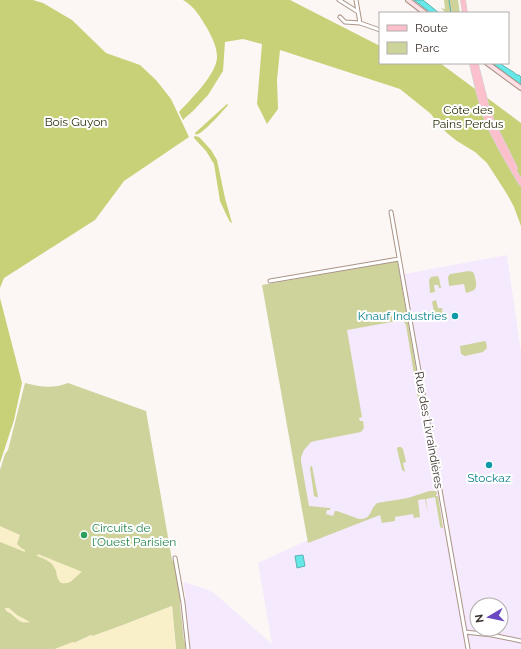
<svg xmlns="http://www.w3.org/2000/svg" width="521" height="649" viewBox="0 0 521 649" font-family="Raleway,sans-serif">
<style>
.industrial{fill:#f5e9fe;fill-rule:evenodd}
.green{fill:#cdd39b}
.forest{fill:#c9d178}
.sand{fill:#f9efc9}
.water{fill:#67e8e8;stroke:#5bb2b0}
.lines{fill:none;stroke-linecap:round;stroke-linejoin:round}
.stream{stroke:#5bb2b0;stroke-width:1}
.street-casing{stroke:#ab9486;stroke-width:5}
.secondary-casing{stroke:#ab9486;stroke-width:6}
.primary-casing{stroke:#d5d2d1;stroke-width:6}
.street{stroke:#fff;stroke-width:3}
.secondary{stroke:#fee0e6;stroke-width:4}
.primary{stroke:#fcc0cc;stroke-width:4.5}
.culture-dot{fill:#0f9aa8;stroke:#fff;stroke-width:1.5}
.leisure-dot{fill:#2e9e5b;stroke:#fff;stroke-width:1.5}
.labels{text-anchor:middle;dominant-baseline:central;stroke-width:4;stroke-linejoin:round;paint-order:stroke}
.park-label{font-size:12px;fill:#2c2f07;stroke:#fff}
.culture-label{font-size:12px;fill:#0d838f;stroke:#fff;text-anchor:end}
.street-label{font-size:12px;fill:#3e342f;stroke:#fff}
.leisure-label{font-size:12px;fill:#27864d;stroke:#fff;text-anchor:start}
</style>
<rect width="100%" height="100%" fill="#fcf7f4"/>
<path class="industrial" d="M 507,255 L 521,352 L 521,649 L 55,649 L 172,606 L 186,597 L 183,582 L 203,588 L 214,593 L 272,644 L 258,563 L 308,540 L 269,324 L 408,299 L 404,274 ZM 477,605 L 501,605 L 501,629 L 477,629 Z"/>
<path class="green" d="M 444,0 L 458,0 L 460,13 L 446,13 L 441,8 L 445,9 Z
M 394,262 L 397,262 L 398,264 L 423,409 L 420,411 L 406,325 L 403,320 L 347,330 L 362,417 L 359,418 L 360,421 L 363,421 L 364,428 L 361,432 L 315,441 L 311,442 L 304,450 L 301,457 L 301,461 L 309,506 L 330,508 L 330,510 L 327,510 L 326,514 L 333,516 L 335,511 L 337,511 L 359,519 C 372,520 369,510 377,503 L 408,498 L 429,491 L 435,491 L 437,492 L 437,494 L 436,495 L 436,496 L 438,496 L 443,528 L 441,528 L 440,526 L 435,497 L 426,499 L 428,513 L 425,499 L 418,500 L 420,517 L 414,518 L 413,514 L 395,517 L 395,521 L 382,523 L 380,515 L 308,543 L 262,285 Z
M 469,271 L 473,272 C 475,275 475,278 476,282 C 477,290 473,291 466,293 L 464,284 L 449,286 L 448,277 L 450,274 Z
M 437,276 L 439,278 L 441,288 L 439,288 L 438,285 L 434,285 L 435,292 L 430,293 L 429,280 L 431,277 Z
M 436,300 L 438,308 L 442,308 L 443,316 L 436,317 L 435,316 L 432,302 L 433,301 Z
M 485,341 L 486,342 L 487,348 L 483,352 L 465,356 L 461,354 L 460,346 Z
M 25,383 C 41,387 52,389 68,383 L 146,411 L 172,560 L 175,564 L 180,596 L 180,605 L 184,640 L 187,649 L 176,649 L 172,606 L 123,625 L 92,637 L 91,635 L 74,643 L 73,642 L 55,649 L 0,649 L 0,470 L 5,454 L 8,450 Z
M 398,447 L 401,447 L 403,449 L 406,462 L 403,463 L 405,472 L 402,470 L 397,449 Z
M 312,466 L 318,497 L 316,497 L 314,496 L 310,468 L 310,467 Z"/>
<path class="forest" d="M 0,0 L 33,0 L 43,3 L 72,20 L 106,53 L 140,65 L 156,80 L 171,99 L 189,137 L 124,181 L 95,220 L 4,278 L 0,288 Z
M 183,0 L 290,0 L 380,46 L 380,63 L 440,63 L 521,123 L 521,226 L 514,207 L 507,194 L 487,163 L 475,152 L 457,141 L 448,134 L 438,124 L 431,114 L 400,89 L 280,50 L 277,80 L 278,109 L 267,124 L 257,104 L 262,44 L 243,39 L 225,42 L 223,71 L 208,95 L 193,111 L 186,117 L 183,120 L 179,112 C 190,100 217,74 217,57 C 217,47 212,37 207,28 C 201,18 194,6 183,0 Z
M 227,104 L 228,105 C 225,109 203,133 198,134 C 197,135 196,134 195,134 L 195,133 Z
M 195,136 L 199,137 L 202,140 L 211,150 L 217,160 L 225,198 L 232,223 L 230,222 L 225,212 L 220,201 L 214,164 L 206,151 L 194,138 L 194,137 Z
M 0,298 L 22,383 L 14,420 L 0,463 Z"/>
<path class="sand" d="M 0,526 L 20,535 L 17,544 L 21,548 L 25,550 L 25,552 L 0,542 Z
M 38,554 L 80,571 L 82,572 C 74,577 72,585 61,583 C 57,579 57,576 56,571 C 53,562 45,559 37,556 Z
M 172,606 L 176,649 L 55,649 L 73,642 L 74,643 L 91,635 L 92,636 L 123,625 Z
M 5,608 L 9,608 L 17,615 L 30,622 C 17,625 16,615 6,611 Z"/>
<path class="water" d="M 414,0 L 423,0 L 439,13 L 431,13 Z
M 492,63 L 500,63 C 505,68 512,70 517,75 L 519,75 L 521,77 L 521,85 Z
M 303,555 L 305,566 L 297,568 L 295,556 Z"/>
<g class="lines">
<path class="stream" d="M 449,0 L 451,13"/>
<defs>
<path id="street" d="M 339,0 L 358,12
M 356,0 L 360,23
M 340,17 L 345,22 L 360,23 L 380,30
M 391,212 L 468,649
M 270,281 L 399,259
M 175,558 L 183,603 L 188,649
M 465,632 L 492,635 L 521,641"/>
<path id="secondary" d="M 408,0 L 425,13
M 487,63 L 521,88"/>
<path id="primary" d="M 463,0 L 465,13
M 472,63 C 476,81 480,100 486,117 C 495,141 509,162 521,183
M 476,65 L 488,112 L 495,128 L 515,168"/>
</defs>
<use href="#street" class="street-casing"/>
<use href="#secondary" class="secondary-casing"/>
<use href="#primary" class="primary-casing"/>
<use href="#street" class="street"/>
<use href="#secondary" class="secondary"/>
<use href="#primary" class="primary"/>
</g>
<g class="culture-dot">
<circle cx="455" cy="316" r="4"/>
<circle cx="489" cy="465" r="4"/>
</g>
<circle class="leisure-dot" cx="84" cy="535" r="4"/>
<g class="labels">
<g class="park-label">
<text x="468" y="110">Côte des<tspan x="468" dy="14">Pains Perdus</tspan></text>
<text x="76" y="122">Bois Guyon</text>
</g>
<g class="culture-label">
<text x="447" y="316">Knauf Industries</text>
<text x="489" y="478" text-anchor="middle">Stockaz</text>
</g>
<g class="street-label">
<text transform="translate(429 430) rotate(80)">Rue des Livraindières</text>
</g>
<g class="leisure-label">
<text x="92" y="528">Circuits de<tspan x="92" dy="14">l’Ouest Parisien</tspan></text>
</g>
</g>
<rect x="379" y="12" width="130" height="52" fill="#ffffff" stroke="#b2aeac"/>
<rect x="387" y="25" width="20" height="6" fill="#fcc0cc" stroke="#b2aeac"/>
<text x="415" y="32" font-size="12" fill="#3e342f">Route</text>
<rect x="387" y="42" width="20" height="12" fill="#cdd39b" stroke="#b2aeac"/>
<text x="415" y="52" font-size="12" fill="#3e342f">Parc</text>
<g transform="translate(489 617) rotate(261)"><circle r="19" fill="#ffffff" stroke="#b2aeac"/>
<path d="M0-3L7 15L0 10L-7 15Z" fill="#6948c1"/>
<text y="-6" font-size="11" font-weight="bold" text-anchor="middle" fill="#3e342f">N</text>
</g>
</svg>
